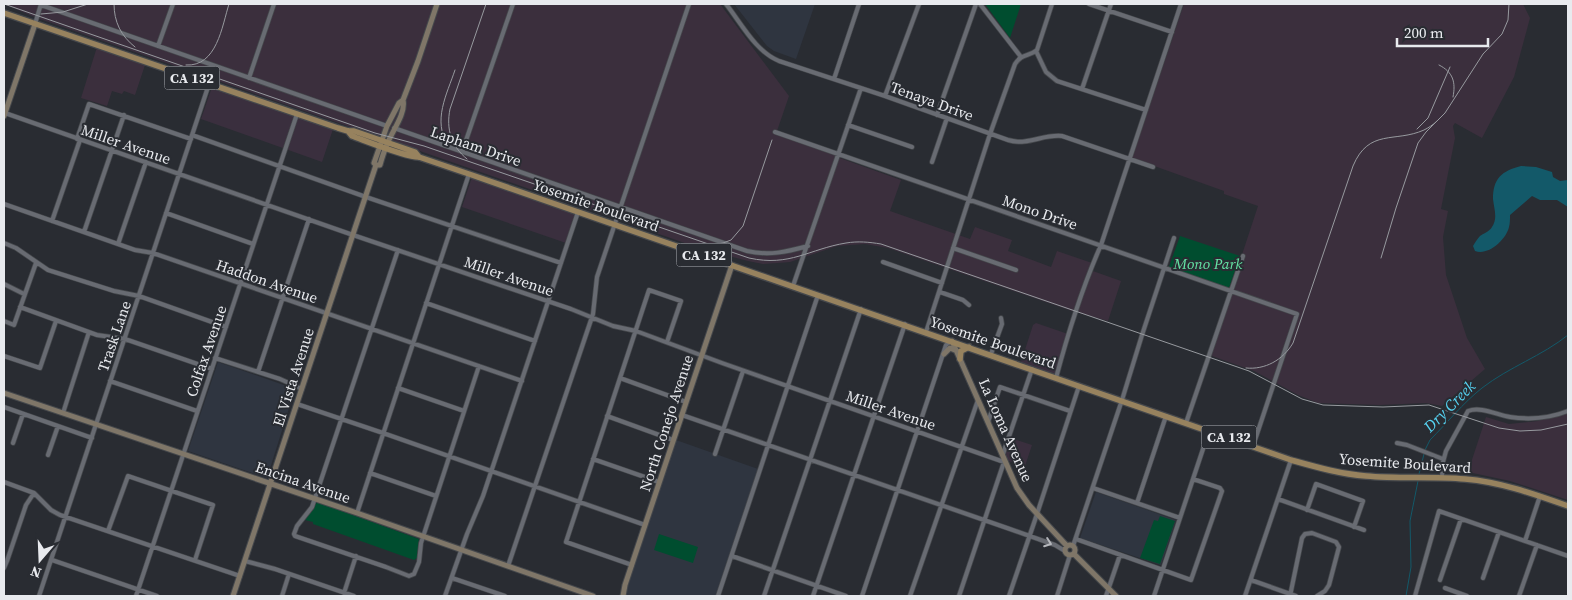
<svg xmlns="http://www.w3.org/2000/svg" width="1572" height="600" viewBox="0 0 1572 600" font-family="'Source Serif 4',serif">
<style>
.commercial{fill:#3a2f3e}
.industrial{fill:#3b2f3d}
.built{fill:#2f3540}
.green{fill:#004d2f}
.water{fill:#135969}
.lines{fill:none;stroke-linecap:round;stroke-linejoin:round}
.stream{stroke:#135969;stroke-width:1}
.street-casing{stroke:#45484c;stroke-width:5.5}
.secondary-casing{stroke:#45484c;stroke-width:7}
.primary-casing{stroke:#45484c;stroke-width:8}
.street{stroke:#686b72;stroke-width:4}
.secondary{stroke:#7f7668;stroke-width:5}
.primary{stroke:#97825e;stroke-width:5.5}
.rail{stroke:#979a9f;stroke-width:1}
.oneway{stroke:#b5b7bc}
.labels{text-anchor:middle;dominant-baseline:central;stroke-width:4;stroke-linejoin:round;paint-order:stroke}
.shield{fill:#292c32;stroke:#afb1b6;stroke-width:1}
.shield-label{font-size:14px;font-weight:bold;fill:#e8eaee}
.street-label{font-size:15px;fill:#e8eaee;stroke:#292c32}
.park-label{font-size:15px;font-style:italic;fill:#65e5a6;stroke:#292c32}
.water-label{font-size:16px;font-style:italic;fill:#56d3f2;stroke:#292c32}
</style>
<rect width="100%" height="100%" fill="#292c32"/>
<path class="commercial" d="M 212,87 L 333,129 L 322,162 L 201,119 Z
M 472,177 L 576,213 L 566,243 L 462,207 Z
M 1036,323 L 1068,334 L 1055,374 L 1021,362 L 1033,325 Z
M 1011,438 L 1032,445 L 1025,466 L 1005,460 L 1005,456 Z"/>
<path class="industrial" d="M 4,4 L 720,4 L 789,96 L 777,131 L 839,153 L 837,157 L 901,180 L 890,211 L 970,239 L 975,227 L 1012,240 L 1008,251 L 1051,267 L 1057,251 L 1092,263 L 1090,270 L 1121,281 L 1108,321 L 1072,311 L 888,248 L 865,244 L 837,246 L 790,262 L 778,263 L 763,264 L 748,261 L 702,249 L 37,18 Z
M 1184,4 L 1523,4 L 1530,18 L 1514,77 L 1482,138 L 1455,123 L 1453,126 L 1455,138 L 1441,209 L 1448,211 L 1443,237 L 1446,275 L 1467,338 L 1485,369 L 1442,406 L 1426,403 L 1380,405 L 1318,403 L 1298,395 L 1254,371 L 1209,355 L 1258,206 L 1224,194 L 1224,191 L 1132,158 Z
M 97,47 L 145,65 L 135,95 L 124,91 L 122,94 L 112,91 L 107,106 L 81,98 Z
M 1568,408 L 1568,500 L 1510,481 L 1468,472 L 1486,417 L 1509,424 L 1538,421 Z"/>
<path class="built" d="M 734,4 L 815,4 L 796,59 L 774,51 L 767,46 Z
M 218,362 L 295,389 L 267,478 L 188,451 Z
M 676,440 L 758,469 L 716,596 L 624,596 Z
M 1096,492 L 1176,520 L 1161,565 L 1080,538 Z"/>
<path class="green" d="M 985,4 L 1021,4 L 1010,38 Z
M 1180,236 L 1240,256 L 1229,288 L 1169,267 Z
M 317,502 L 419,539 L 417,558 L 414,560 L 313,524 L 313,522 L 305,520 Z
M 1160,516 L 1175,521 L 1160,564 L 1140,558 L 1154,520 L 1158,521 Z
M 659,534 L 698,547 L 693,563 L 654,550 Z"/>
<path class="water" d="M 1521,166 L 1536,167 L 1552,172 L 1553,177 L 1560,181 L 1568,180 L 1568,207 L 1557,200 L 1540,200 L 1532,196 L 1510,215 C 1510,218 1510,224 1509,227 C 1506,240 1488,256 1475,251 L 1473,246 C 1475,243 1477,239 1480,236 C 1484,233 1489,232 1492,227 C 1498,218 1494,209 1493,199 C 1493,178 1502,171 1521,166 Z"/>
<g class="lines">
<path class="stream" d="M 1425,450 L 1430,440 C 1447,423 1463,403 1482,388 C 1509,367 1542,356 1568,335
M 1419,474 L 1424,454
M 1406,596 L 1411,567 L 1410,521 L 1418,481"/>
<defs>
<path id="street" d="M 726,4 C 741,23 756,52 779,61 L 885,96 L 1008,140 C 1029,146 1042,134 1062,136 L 1153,167
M 980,4 L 1021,57
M 1089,4 L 1172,32
M 41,5 L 387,126
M 35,24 L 41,4
M 158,46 L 173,4
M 1036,51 L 1046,72 L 1057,81 L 1146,110
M 249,78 L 274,4
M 834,79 L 859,4
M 1082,89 L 1111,4
M 885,96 L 919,4
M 5,113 L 353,235 L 571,309 L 613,326 L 636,331 L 722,363 L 1004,462 L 959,596
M 937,115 L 976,4
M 848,125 L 912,147
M 394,128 L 747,251 C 769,256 786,252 808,246
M 775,132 L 1297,314 L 1253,446
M 192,135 L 366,197 L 561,263
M 77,139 L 89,104 L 191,139
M 462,152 L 513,4
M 932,162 L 947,118
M 4,204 L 135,250 L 153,253 L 522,381
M 166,213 L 253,244
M 52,221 L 80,140
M 84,232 L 124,115
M 4,243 L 16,248 L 48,270 L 114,291 L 139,296 L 226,327
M 118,244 L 146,162
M 953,248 L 1016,270
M 398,250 L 312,507 L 297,526 L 294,534 L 295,536 L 386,567 L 409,576 L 414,574 L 419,562 L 421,543 L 479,366
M 883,262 L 942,283
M 4,284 L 24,294
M 793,286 L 861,88
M 940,292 L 963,300 L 969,305
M 426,303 L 535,341
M 20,307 L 97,335 L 125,339 L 212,369
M 4,321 L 14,325 L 36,263
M 926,332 L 990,134 L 1015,64 C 1022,53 1029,57 1037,50 L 1052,4
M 991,354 L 1002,324 L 1001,318
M 4,356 L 40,368 L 56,321
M 215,358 L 280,379 L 302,389
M 258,372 L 309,219
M 620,378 L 686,402
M 1056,378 C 1068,333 1082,288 1101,245 L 1181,4
M 110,381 L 197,411
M 398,388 L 464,411
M 297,404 L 383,433 L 645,525
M 4,407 L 92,438
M 63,413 L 89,332
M 682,415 L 1007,528 L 1055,545 L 1065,551
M 607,416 L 673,440
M 988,422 L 1000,387 L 1070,411
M 1186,423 L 1243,256
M 13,443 L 23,414
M 1397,443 L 1407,445 L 1443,459
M 715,454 L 743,371
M 1003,454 L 1032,369
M 48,455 L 58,426
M 593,459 L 659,482
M 370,473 L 436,496
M 1442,477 L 1443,462 L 1446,451 L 1468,411 C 1481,406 1497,415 1510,417 C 1530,420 1550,418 1568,411
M 4,482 L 34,493 L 51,510 L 60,515 L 240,576
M 1093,488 L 1180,518
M 1278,499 L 1364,530
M 1137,503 L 1166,416
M 1307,510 L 1316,484 L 1363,501 L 1354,527
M 357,513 L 469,174
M 108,531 L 128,476 L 213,505 L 195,560
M 1076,539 L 1191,580 L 1222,491 L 1220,488 L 1193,479
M 1525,541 L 1540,496
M 1073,546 L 1122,400 L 1142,335 L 1174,238
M 732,556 L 846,596
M 52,560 L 157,596
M 245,561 L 275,569 L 354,596
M 632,565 L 566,542 L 649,290 L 681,301 L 667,342
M 508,566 L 593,314 L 597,277 L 689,4
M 4,568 L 7,561 L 26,505 L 34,493
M 452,578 L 505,596
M 1483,578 L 1499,532
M 1251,580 L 1296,596
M 1440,580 L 1461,519
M 1445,588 L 1467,596
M 344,593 L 356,556
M 39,596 L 209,84
M 136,596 L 297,114
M 282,596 L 289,574
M 445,596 L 467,534 L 483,496 L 578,212
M 718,596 L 818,295
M 764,596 L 861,309
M 813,596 L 905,324
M 862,596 L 946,345 L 951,341
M 910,596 L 978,400
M 1009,596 L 1035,520 L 1079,386
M 1057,596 L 1070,555
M 1106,596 L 1120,555
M 1154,596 L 1209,431
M 1245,596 L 1291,460
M 1290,596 L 1302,538 L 1305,534 L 1312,533 L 1336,542 L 1339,547 L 1329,585 L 1325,591 L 1317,596
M 1415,596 L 1439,511 L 1568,556
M 1519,596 L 1537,545"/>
<path id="secondary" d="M 4,116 L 35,24
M 376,165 L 380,165 C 382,157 385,149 388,142 C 393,130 406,113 403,100
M 952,341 L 1017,488 L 1029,505 L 1067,546
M 944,354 L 950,348 L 957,351
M 4,393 L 357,513 L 593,596
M1065 550a5 5 0 1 1 10 0a5 5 0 1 1-10 0Z
M 1074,554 L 1116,596
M 233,596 L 359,216 L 376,165 L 374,163 L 387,126 L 399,103 L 403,100 L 418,61 L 437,4
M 623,596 L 625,585 L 732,265"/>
<path id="primary" d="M 4,13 L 338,128 L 348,131 L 354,131 L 415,152 L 419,157
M 348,131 L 352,136 C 366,141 408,158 419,157 L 469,174 L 1291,460 C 1316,467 1340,474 1366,476 C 1399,479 1432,476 1465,479 C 1501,482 1534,494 1568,506
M 960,359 L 961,351 L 969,347"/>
</defs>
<use href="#street" class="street-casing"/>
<use href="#secondary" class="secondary-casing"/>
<use href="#primary" class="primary-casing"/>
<use href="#street" class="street"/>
<use href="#secondary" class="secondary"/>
<use href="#primary" class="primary"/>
<path class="rail" d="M 4,4 L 375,133 L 424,146 L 749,258 C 790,267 809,249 846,243 C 858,241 869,242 881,244 L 1249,371 L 1302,399 L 1323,405 L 1383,407 L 1429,405 L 1499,428 L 1520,431 L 1541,430 L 1568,424
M 114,4 C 114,22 121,36 135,47
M 41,14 L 63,12 L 88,4
M 186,65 C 217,67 222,26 229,4
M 1439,65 C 1453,72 1456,82 1453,97
M 1417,129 L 1428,118 L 1450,67
M 448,145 C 432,121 447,94 455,70
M 467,159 C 451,146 446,129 450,109 L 486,4
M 711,245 L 723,243 L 731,240 L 743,226 L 772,140
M 1381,258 L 1396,208 L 1418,143 L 1426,132 L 1445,113 L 1483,54 L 1502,34 L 1508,20 L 1509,4
M 1246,368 C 1265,370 1283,360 1293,343 L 1353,166 C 1369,128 1395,143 1424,130 C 1428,128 1433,125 1437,121"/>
</g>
<defs><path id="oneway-chevron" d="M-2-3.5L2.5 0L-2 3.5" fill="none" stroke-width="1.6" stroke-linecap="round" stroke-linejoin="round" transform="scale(1.25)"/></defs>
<use class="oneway" href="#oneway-chevron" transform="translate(1048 543) rotate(20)"/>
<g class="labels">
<g class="shield">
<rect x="164.5" y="66.5" width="55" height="23" rx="4"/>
<rect x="676.5" y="243.5" width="55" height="23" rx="4"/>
<rect x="1201.5" y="425.5" width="55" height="23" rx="4"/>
</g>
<g class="shield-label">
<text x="192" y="78">CA 132</text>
<text x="704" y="255">CA 132</text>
<text x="1229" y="437">CA 132</text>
</g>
<g class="street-label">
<text transform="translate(932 101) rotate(20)">Tenaya Drive</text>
<text transform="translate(126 144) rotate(19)">Miller Avenue</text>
<text transform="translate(476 146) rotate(19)">Lapham Drive</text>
<text transform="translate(596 205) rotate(19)">Yosemite Boulevard</text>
<text transform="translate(1040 212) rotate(19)">Mono Drive</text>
<text transform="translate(509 276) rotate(19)">Miller Avenue</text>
<text transform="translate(267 281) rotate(19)">Haddon Avenue</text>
<text transform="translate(114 336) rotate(-71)">Trask Lane</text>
<text transform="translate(993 342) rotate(19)">Yosemite Boulevard</text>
<text transform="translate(206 351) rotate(-71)">Colfax Avenue</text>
<text transform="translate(293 377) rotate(-72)">El Vista Avenue</text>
<text transform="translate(891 410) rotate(19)">Miller Avenue</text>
<text transform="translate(666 423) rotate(-72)">North Conejo Avenue</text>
<text transform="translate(1006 430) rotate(66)">La Loma Avenue</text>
<text transform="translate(1405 463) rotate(4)">Yosemite Boulevard</text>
<text transform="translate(303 482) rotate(19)">Encina Avenue</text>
</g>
<g class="park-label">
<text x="1208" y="263">Mono Park</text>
</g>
<g class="water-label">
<text transform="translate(1449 406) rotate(-45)">Dry Creek</text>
</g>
</g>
<rect width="1572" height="600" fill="none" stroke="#e8eaee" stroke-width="10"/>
<g transform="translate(40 560) rotate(199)" stroke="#292c32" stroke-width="4" paint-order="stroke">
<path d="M0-4L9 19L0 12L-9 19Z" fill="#e8eaee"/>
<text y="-8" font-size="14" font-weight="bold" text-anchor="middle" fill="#e8eaee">N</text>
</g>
<path d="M1397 38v8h91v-8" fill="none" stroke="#e8eaee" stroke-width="2.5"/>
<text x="1404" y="38" font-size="15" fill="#e8eaee" stroke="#292c32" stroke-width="4" paint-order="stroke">200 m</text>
</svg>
